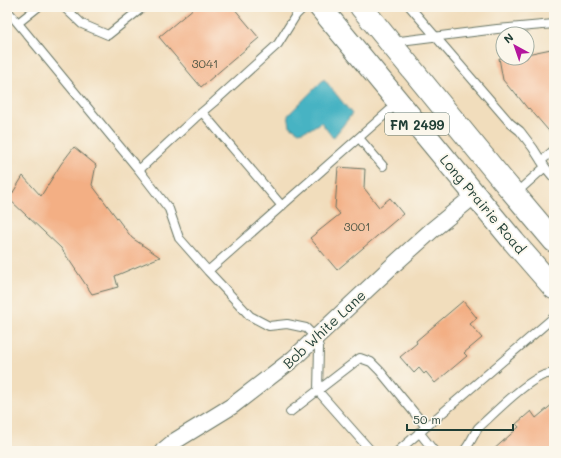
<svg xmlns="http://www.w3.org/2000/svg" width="561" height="458" viewBox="0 0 561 458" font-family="Mali,sans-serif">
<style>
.water{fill:#46b3c3;stroke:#32787c}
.building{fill:#f3af84}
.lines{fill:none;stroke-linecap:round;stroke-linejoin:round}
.service-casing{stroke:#687564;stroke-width:10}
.minor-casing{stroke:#687564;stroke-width:18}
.primary-casing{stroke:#687564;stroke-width:24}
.service{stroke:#fff;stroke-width:8}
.minor{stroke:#fff;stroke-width:16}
.primary{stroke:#fff;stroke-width:22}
.labels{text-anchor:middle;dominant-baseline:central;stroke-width:4;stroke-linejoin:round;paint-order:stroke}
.number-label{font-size:12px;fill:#545a48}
.shield{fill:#fbf7ec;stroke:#61756b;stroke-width:1}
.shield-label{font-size:13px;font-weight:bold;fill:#1f3d34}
.street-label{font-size:14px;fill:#1f3d34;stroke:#fbf7ec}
</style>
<rect width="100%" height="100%" fill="#fbf7ec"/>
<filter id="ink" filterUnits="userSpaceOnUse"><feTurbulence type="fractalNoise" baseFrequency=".025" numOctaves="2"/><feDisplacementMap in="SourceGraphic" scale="8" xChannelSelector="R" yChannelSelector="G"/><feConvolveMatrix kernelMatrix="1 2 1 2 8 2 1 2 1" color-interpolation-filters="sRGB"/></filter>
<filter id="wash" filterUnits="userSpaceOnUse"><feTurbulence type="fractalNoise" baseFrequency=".012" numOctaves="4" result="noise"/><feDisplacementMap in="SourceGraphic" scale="16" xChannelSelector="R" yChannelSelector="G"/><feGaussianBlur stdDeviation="0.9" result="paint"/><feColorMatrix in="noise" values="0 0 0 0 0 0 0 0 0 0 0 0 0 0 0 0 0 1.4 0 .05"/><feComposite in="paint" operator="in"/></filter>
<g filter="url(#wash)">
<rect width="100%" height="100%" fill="#f1ddbc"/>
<path class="water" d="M 324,79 L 352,114 L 333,138 L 321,122 L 310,129 L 299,132 L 290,126 L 288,115 Z"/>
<g id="blocks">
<path class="building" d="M 195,7 L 233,7 L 259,38 L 201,87 L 159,37 Z
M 551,49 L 554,65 L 554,137 L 529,108 L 528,109 L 513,90 L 512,91 L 503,80 L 499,58 L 527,58 L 527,54 Z
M 74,147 L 96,165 L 92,185 L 132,238 L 160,257 L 115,276 L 118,287 L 92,294 L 61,248 L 9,199 L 23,176 L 41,196 L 61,164 Z
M 338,167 L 365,169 L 364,188 L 379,207 L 390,198 L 403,214 L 337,270 L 310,238 L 340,214 L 335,208 Z
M 463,301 L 477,318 L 470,324 L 482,338 L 464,353 L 467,356 L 435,383 L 426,372 L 424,374 L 419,368 L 414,373 L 400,357 L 417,343 L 416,341 Z
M 554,403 L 554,451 L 492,451 L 519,427 L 516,424 L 531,411 L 536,418 Z"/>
</g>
</g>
<g filter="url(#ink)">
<use href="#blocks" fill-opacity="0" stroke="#687564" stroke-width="1"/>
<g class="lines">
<defs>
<path id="service" d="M 64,7 L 82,24 L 108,35 L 143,7
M 304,7 L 296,15 L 278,44 L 214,102 L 195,118 L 139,170 L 169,209 L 179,238 L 208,271 L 398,103
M 410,7 L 510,123 L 520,131 L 533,148 L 545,167 L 516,193
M 7,10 L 139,170
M 18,23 L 38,7
M 392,42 L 497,29 L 554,24
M 202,112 L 282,206
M 359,138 L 383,166
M 541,161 L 554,150
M 545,167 L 554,178
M 208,271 L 250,316 L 269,326 L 287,324 L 306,328 L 316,338 L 319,347 L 318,391 L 371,451
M 290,412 L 360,358 L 371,362 L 380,371 L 426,427
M 419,432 L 434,451
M 398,451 L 554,317
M 464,451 C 470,444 473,436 478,428 C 492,416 536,369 554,374"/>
<path id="minor" d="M 163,451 L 175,441 L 232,406 L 293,359 L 390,268 L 431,231 L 475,195"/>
<path id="primary" d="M 320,7 L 514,242 L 554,288
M 361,7 L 500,177 L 554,241"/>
</defs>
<use href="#service" class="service-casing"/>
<use href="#minor" class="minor-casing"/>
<use href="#primary" class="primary-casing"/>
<use href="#service" class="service"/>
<use href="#minor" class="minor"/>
<use href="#primary" class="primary"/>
</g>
</g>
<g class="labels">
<g class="number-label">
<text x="205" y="63">3041</text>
<text x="357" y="226">3001</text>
</g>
<rect class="shield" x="385" y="113" width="64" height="22" rx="3"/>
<g class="shield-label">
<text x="417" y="124">FM 2499</text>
</g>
<g class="street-label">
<text transform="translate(483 204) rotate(50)">Long Prairie Road</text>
<text transform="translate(324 329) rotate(-43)">Bob White Lane</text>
</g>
</g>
<rect width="561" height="458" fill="none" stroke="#fbf7ec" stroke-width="24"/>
<g transform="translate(515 46) rotate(320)"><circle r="19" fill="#fbf7ec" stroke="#a3ada2"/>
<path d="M0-3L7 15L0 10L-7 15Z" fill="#b5179e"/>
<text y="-6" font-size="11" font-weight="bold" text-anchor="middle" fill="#1f3d34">N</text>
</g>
<path d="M407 424v6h106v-6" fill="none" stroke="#1f3d34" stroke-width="2"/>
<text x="413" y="424" font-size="12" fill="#1f3d34" stroke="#fbf7ec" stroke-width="3" paint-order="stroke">50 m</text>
</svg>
